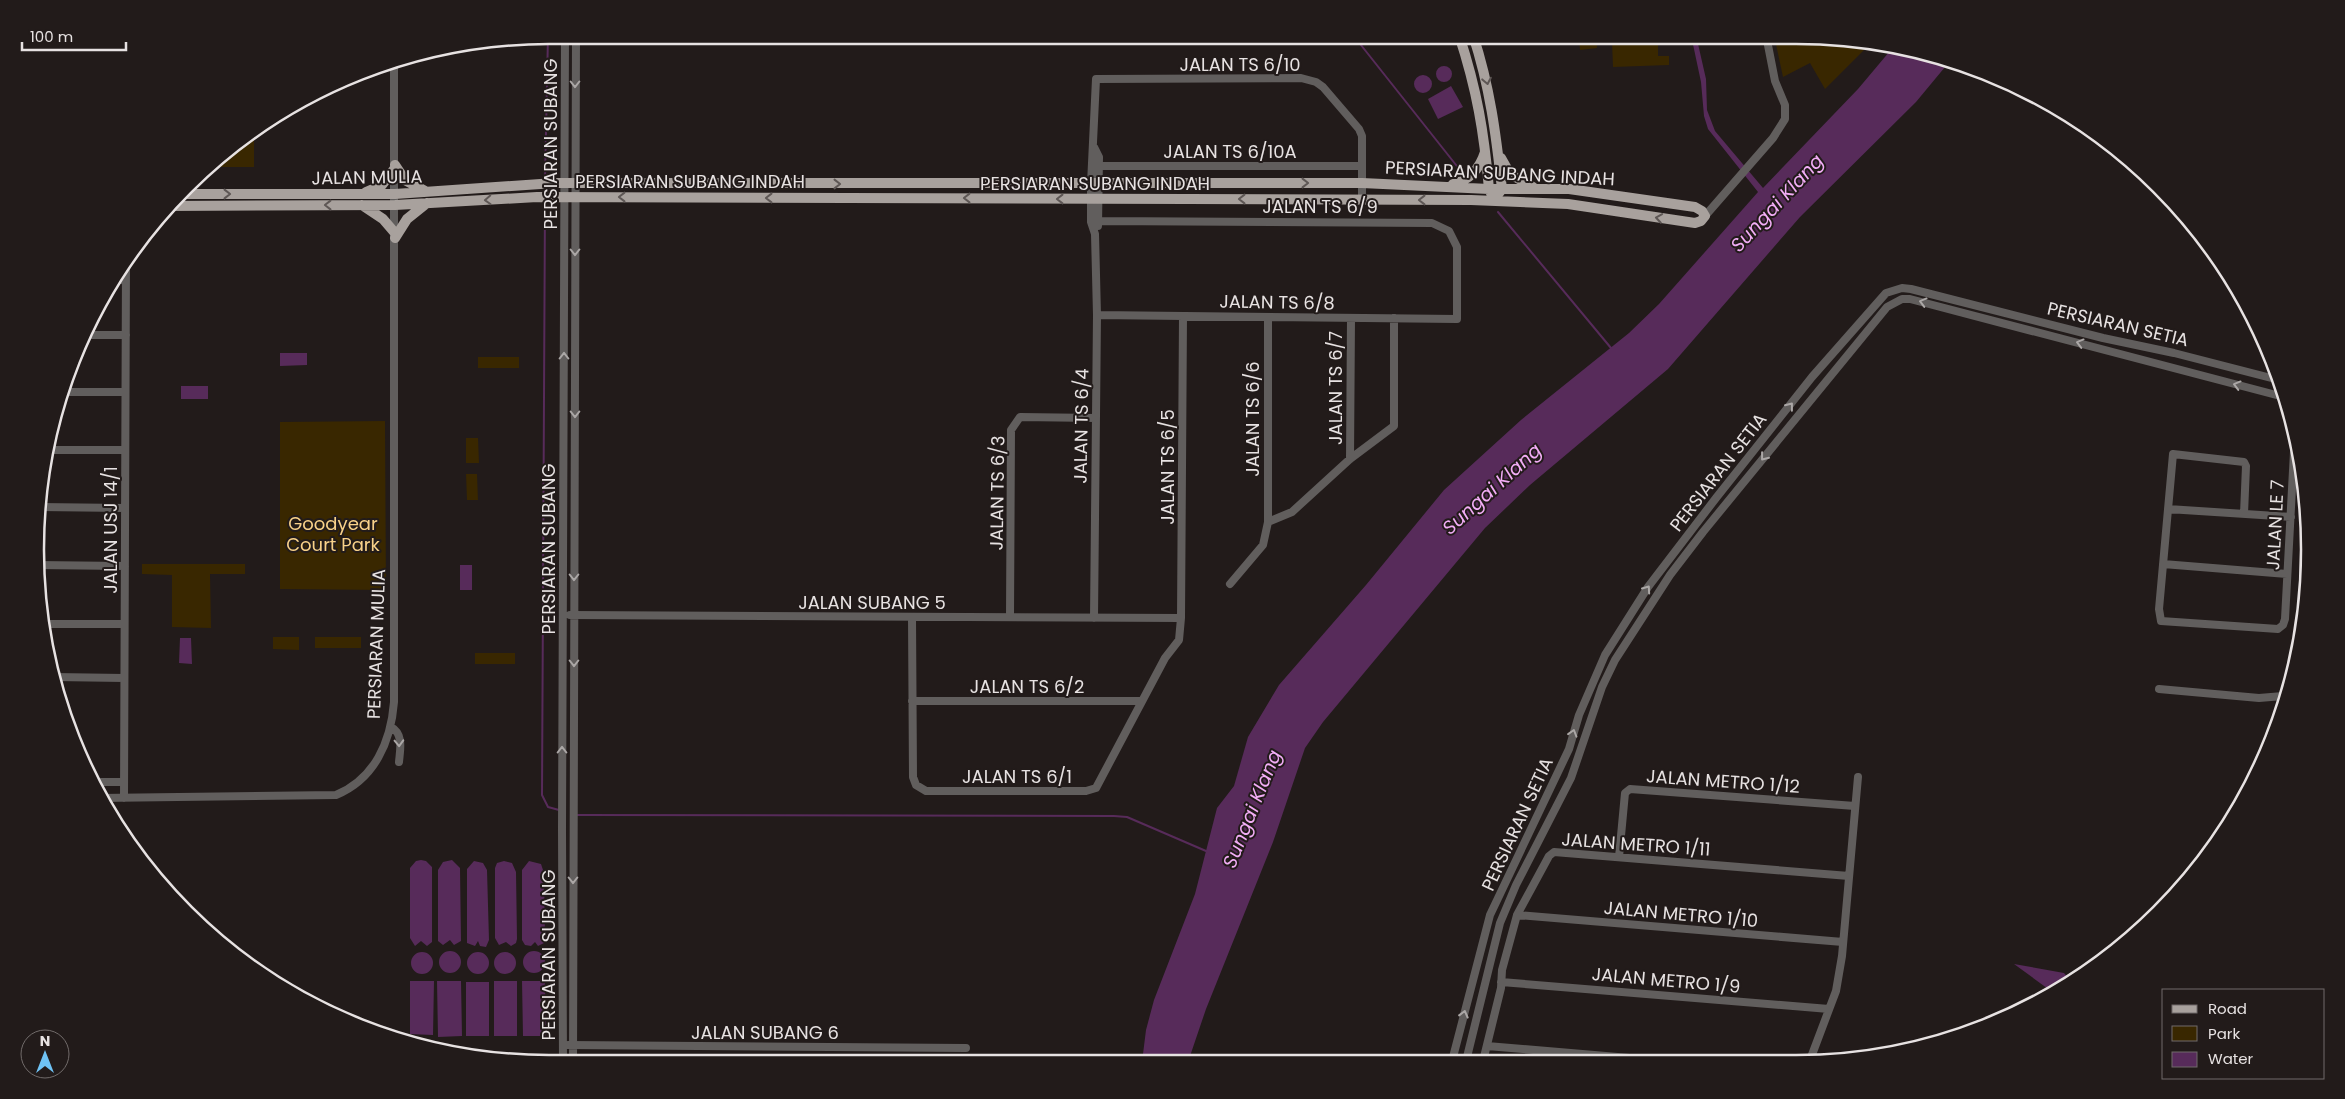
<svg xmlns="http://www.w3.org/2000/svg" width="2345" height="1099" viewBox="0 0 2345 1099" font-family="Poppins,sans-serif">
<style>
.green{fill:#392700}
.water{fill:#572b5a}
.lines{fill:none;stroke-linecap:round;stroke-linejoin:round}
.stream{stroke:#572b5a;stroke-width:2}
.minor{stroke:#615e5d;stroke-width:8}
.major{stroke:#a8a19d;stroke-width:10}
.oneway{stroke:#5e5755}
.oneway2{stroke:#aba7a6}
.labels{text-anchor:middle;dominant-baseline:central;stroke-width:4;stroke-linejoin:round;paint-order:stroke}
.street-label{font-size:18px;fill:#e7e2e2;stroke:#221b1a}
.park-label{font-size:18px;fill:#f8d189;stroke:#221b1a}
.water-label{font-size:19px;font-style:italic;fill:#f2adf6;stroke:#221b1a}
.rim{fill:none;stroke:#e7e2e2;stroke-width:2.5}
</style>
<rect width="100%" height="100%" fill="#221b1a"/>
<path class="green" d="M 1774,35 L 1872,42 L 1825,89 L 1810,63 L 1783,77 Z
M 1596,37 L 1597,48 L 1580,50 L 1579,39 Z
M 1658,40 L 1658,56 L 1669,56 L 1669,65 L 1613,67 L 1612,42 Z
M 254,131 L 254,167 L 206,167 L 210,162 Z
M 478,357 L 519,357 L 519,368 L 478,368 Z
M 385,421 L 386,590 L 280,589 L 280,422 Z
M 466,438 L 478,438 L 479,463 L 466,463 Z
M 466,474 L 477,474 L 478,500 L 467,500 Z
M 142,564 L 245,564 L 245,574 L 210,574 L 211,628 L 172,627 L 172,575 L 142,574 Z
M 273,637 L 299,637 L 299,650 L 273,649 Z
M 315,637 L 361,637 L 361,648 L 315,648 Z
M 475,653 L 515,653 L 515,664 L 475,664 Z"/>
<path class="water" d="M 1691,35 L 1696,35 L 1706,79 L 1707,110 L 1715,131 L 1763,188 L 1858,89 L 1895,45 L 1950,61 L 1916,102 L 1800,217 L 1668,369 L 1530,485 L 1485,528 L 1323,722 L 1305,748 L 1273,842 L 1206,1009 L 1188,1062 L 1142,1062 L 1146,1030 L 1154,1000 L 1195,894 L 1217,808 L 1234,786 L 1248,737 L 1279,685 L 1366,585 L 1444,490 L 1521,420 L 1629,333 L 1659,304 L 1758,192 L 1708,129 L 1704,116 L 1701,82 Z
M1436 74a8 8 0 1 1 16 0a8 8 0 1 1-16 0Z
M1414 84a9 9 0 1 1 18 0a9 9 0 1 1-18 0Z
M 1451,86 L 1463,107 L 1438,119 L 1428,99 Z
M 280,353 L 307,353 L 307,365 L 280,366 Z
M 181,386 L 208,386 L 208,399 L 181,399 Z
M 460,565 L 472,565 L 472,590 L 460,590 Z
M 180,638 L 191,638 L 192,664 L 179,663 Z
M 421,860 L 426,861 L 432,867 L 432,942 L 427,946 L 421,941 L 415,946 L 410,938 L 410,868 L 416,861 Z
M 452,860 L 460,868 L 461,941 L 454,945 L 450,940 L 443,945 L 438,941 L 438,870 L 443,862 Z
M 474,861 L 483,863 L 487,870 L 489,940 L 486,947 L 480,946 L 478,941 L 475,946 L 467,943 L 467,869 Z
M 504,861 L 512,863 L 516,872 L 517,939 L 516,943 L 511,946 L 506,942 L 499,945 L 495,938 L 495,868 L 497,863 Z
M 529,861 L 541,864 L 544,873 L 545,939 L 544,943 L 538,946 L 535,942 L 531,946 L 525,945 L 522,940 L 522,870 Z
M523 962a11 11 0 1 1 22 0a11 11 0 1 1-22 0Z
M439 962a11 11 0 1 1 22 0a11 11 0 1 1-22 0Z
M467 963a11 11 0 1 1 22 0a11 11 0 1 1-22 0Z
M411 963a11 11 0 1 1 22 0a11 11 0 1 1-22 0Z
M494 963a11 11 0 1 1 22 0a11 11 0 1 1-22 0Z
M 2014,964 L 2064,973 L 2070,980 L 2051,991 Z
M 410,981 L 434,981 L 433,1035 L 410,1034 Z
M 437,981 L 461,981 L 462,1036 L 438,1037 Z
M 494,981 L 517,981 L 517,1036 L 494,1036 Z
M 522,981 L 545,981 L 546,1036 L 523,1036 Z
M 466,982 L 489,982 L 489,1036 L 466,1036 Z"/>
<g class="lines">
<path class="stream" d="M 1353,35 L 1460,170
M 545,180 L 548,35
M 545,200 L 542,795 L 548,807 L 559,810
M 1498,212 L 1611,348
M 576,815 L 1114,816 L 1127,817 L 1206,851"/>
<path class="minor" d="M 1094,147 L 1099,157 L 1098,226
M 1099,166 L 1362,166
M 1705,216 L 1773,138 L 1785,119 L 1785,105 L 1775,81 L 1766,35
M 113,280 L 126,280
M 1097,315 L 1457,319 L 1457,247 L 1449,231 L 1432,223 L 1099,221
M 1268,317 L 1268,522
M 85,335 L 126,335
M 60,392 L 125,392
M 45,450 L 125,450
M 1350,459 L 1351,318
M 39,507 L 125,508
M 2168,509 L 2291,517
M 2244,514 L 2246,466 L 2244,462 L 2173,454 L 2159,609 L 2161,621 L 2278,629 L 2283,625 L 2285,619 L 2295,433
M 2163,564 L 2287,574
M 36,565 L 125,566
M 1230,584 L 1263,545 L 1268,522 L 1292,512 L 1350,459 L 1394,426 L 1394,318
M 570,615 L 1181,618
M 912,617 L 913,777 L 916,785 L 926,791 L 1086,791 L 1096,788 L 1165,658 L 1179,640 L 1181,618 L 1183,316
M 1010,617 L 1011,430 L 1020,417 L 1096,418
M 1094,618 L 1097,315 L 1095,234 L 1091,222 L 1091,184 L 1096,79 L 1301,78 L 1316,82 L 1323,87 L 1359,129 L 1362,136 L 1362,200
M 41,624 L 124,624
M 54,677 L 124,678
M 2159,689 L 2259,698 L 2283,696 L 2289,685
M 912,701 L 1142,701
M 391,727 C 404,734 400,750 399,762
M 93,782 L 124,782
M 100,798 L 336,795 C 375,779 391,741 394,702 L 394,60
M 124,798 L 126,262
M 1619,857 L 1625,793 L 1630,789 L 1855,806
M 1517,915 L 1843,942
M 1501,982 L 1829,1009
M 568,1045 L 966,1048
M 1487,1046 L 1653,1060
M 1810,1060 L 1836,991 L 1842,956 L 1858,777
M 1452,1061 L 1490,915 L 1569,749 L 1579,715 L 1605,655 L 1648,587 L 1716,498 L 1812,377 L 1886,293 L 1902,288 L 1911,289 L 2103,338 L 2174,353 L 2279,380
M 1466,1061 L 1500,923 L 1516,885 L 1571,778 L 1602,687 L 1615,660 L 1670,575 L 1703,532 L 1887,307 L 1902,299 L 1910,299 L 2284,397
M 1483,1061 L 1501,988 L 1502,970 L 1517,915 L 1549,856 L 1554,852 L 1849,876
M 563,1064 L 562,830 L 565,35
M 573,1064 L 576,35"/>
<path class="major" d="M 1459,35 C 1477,90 1484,132 1489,189 L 1492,195
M 1473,35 C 1490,87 1496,134 1502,189 L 1499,193
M 1501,158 L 1510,174 L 1533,187
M 395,165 L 405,180 L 425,191
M 1453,184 C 1470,180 1480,168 1485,152
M 366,192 L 382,185 L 395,168
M 362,205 L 383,219 L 395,233
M 167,206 L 395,205 L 537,197 L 1471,200 L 1568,204 L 1695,223 L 1701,221 L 1705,216 L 1702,211 L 1695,207 L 1569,189 L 1489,189 L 1362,183 L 555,183 L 395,194 L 179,194
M 395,238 L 407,219 L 427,203"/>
</g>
<defs><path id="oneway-chevron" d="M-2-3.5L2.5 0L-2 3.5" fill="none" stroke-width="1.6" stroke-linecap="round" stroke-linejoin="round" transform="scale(1.25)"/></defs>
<g class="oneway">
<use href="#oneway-chevron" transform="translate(1487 81) rotate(79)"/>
<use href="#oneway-chevron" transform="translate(1305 183)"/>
<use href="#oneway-chevron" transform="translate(837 184)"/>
<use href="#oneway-chevron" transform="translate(227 194)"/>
<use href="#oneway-chevron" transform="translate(622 197) rotate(-180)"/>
<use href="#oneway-chevron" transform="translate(769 198) rotate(-180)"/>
<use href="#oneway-chevron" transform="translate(967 198) rotate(-180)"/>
<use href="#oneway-chevron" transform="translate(1060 199) rotate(-180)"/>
<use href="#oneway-chevron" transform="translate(1242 199) rotate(-180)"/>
<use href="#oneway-chevron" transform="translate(488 200) rotate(177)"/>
<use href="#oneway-chevron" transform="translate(1422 200) rotate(-180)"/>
<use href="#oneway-chevron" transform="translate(328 205) rotate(180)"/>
<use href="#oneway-chevron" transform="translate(1659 218) rotate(-171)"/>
</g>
<g class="oneway2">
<use href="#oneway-chevron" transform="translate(575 84) rotate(90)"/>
<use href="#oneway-chevron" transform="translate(575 252) rotate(90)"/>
<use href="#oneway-chevron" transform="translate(1923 302) rotate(-165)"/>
<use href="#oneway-chevron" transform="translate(2080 343) rotate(-165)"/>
<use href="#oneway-chevron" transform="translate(564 356) rotate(-90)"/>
<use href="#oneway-chevron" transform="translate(2237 385) rotate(-165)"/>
<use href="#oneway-chevron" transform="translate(1790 406) rotate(-52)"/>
<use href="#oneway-chevron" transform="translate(575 414) rotate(90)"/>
<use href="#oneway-chevron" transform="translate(1764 457) rotate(128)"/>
<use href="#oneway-chevron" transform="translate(574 577) rotate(90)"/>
<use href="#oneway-chevron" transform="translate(1647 589) rotate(-55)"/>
<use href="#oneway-chevron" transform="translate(574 663) rotate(90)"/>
<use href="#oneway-chevron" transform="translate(1573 733) rotate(-73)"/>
<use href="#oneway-chevron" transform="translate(399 743) rotate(88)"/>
<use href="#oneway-chevron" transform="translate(562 750) rotate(-90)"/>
<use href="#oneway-chevron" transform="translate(573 880) rotate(90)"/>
<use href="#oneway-chevron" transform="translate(1464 1014) rotate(-76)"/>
</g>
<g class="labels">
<g class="street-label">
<text x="1240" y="64">JALAN TS 6/10</text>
<text transform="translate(550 144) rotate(-90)">PERSIARAN SUBANG</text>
<text x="1230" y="151">JALAN TS 6/10A</text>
<text transform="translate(1500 173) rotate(3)">PERSIARAN SUBANG INDAH</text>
<text transform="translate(367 177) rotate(-1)">JALAN MULIA</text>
<text x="690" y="181">PERSIARAN SUBANG INDAH</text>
<text x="1095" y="183">PERSIARAN SUBANG INDAH</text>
<text x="1320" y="206">JALAN TS 6/9</text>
<text transform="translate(1277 302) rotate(1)">JALAN TS 6/8</text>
<text transform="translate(2118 324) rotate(13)">PERSIARAN SETIA</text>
<text transform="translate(1335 388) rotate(-90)">JALAN TS 6/7</text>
<text transform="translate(1252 419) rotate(-90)">JALAN TS 6/6</text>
<text transform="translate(1081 426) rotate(-89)">JALAN TS 6/4</text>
<text transform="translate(1167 467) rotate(-90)">JALAN TS 6/5</text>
<text transform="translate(1718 472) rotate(-52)">PERSIARAN SETIA</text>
<text transform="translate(997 493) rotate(-89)">JALAN TS 6/3</text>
<text transform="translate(2275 525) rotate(-87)">JALAN LE 7</text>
<text transform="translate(110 530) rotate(-90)">JALAN USJ 14/1</text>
<text transform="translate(548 549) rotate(-90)">PERSIARAN SUBANG</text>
<text x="872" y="602">JALAN SUBANG 5</text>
<text transform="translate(376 644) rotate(-88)">PERSIARAN MULIA</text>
<text x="1027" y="686">JALAN TS 6/2</text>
<text x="1017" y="776">JALAN TS 6/1</text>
<text transform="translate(1723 781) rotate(4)">JALAN METRO 1/12</text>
<text transform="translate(1517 824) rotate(-65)">PERSIARAN SETIA</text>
<text transform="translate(1636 844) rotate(4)">JALAN METRO 1/11</text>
<text transform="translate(1681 914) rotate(5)">JALAN METRO 1/10</text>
<text transform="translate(548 955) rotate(-90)">PERSIARAN SUBANG</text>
<text transform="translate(1666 980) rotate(5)">JALAN METRO 1/9</text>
<text x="765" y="1032">JALAN SUBANG 6</text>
</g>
<g class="park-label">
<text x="333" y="523">Goodyear<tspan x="333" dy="21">Court Park</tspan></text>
</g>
<g class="water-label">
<text transform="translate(1777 203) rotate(-47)">Sungai Klang</text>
<text transform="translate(1492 489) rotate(-42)">Sungai Klang</text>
<text transform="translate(1252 809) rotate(-68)">Sungai Klang</text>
</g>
</g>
<path d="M0 0H2345V1099H0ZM549 44H1796A505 505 0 0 1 2301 549V550A505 505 0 0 1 1796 1055H549A505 505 0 0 1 44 550V549A505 505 0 0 1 549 44Z" fill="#221b1a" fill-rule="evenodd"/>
<path class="rim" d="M549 44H1796A505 505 0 0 1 2301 549V550A505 505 0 0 1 1796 1055H549A505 505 0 0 1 44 550V549A505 505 0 0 1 549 44Z"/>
<rect x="2162" y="989" width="162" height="90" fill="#221b1a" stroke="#716b6a"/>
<rect x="2172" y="1005" width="25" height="8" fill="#a8a19d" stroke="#716b6a"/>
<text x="2208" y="1014" font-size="15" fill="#e7e2e2">Road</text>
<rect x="2172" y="1026" width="25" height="15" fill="#392700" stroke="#716b6a"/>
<text x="2208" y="1039" font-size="15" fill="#e7e2e2">Park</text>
<rect x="2172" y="1052" width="25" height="15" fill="#572b5a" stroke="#716b6a"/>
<text x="2208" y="1064" font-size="15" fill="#e7e2e2">Water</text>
<g transform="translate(45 1054)"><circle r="24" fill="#221b1a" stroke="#716b6a"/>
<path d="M0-4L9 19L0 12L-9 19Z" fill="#6fc2f4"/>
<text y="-8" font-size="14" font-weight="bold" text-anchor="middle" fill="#e7e2e2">N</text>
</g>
<path d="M22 42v8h104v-8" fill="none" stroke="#e7e2e2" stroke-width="2.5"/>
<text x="30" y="42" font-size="15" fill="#e7e2e2" stroke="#221b1a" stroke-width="4" paint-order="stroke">100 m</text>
</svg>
